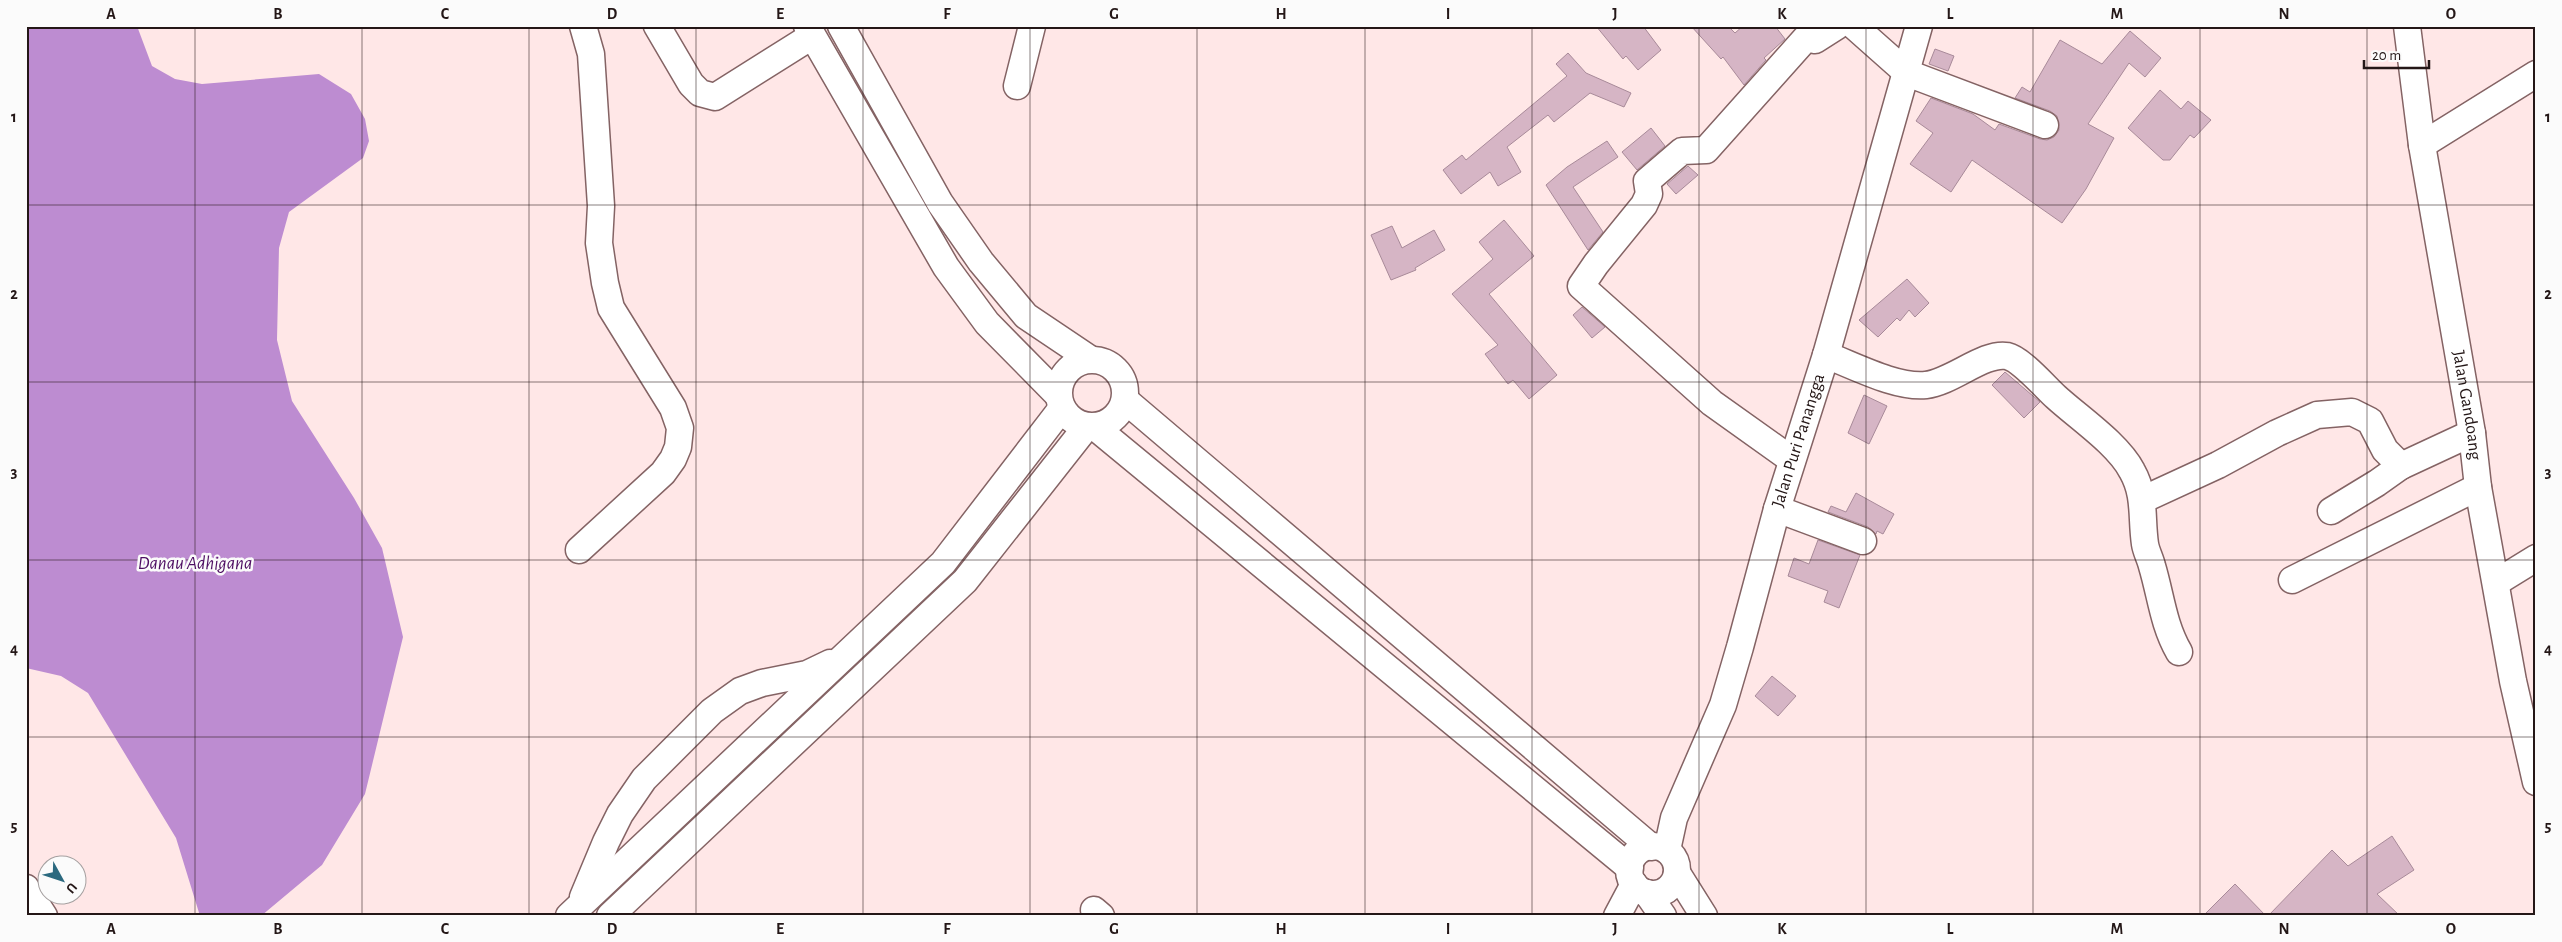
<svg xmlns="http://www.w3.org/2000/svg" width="2562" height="942" viewBox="0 0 2562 942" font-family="'Alegreya Sans',sans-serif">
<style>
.water{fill:#bd8cd1}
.building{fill:#d6b5c5;stroke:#a88a99}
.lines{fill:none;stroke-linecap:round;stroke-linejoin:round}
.minor-casing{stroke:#846364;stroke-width:29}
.minor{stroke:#fff;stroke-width:26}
.grid{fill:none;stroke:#241717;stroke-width:1;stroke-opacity:0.55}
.labels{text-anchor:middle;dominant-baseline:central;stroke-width:5;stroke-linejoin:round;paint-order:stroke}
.street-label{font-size:18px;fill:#241717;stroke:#fbfbfb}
.water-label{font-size:19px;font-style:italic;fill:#4e0e63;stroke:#fbfbfb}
.neatline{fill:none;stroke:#241717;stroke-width:2}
.grid-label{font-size:16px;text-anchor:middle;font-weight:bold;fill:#241717}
</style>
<rect width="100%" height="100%" fill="#ffe7e7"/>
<path class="water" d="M 26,26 L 137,26 L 152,66 L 175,79 L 202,84 L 319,74 L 351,94 L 365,119 L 369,141 L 363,158 L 289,212 L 279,248 L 277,340 L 292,401 L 354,498 L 382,548 L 403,637 L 365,794 L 322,865 L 261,916 L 200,916 L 176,838 L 88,693 L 61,676 L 26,668 Z"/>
<path class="building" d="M 1596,26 L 1643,26 L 1661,50 L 1638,70 L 1626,56 L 1623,59 Z
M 1691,26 L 1728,26 L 1735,33 L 1743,26 L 1775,26 L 1785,39 L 1764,58 L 1766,60 L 1744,85 L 1723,57 L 1721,59 Z
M 2130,31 L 2161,58 L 2145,77 L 2129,63 L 2088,124 L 2114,138 L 2086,189 L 2062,223 L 1972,160 L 1951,192 L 1910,164 L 1933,133 L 1916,121 L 1931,98 L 1973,114 L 1995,130 L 1999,124 L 2040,139 L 2047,140 L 2054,137 L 2059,130 L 2057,116 L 2050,111 L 2015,98 L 2022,87 L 2030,92 L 2060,40 L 2102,64 Z
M 1935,49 L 1954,56 L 1948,71 L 1929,64 Z
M 1568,53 L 1586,73 L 1631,93 L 1624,107 L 1590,93 L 1554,122 L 1548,115 L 1507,147 L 1521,172 L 1498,186 L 1490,172 L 1461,194 L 1443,170 L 1462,155 L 1466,160 L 1567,76 L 1556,64 Z
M 2160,90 L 2181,109 L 2188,101 L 2211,120 L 2194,138 L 2190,135 L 2170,160 L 2163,160 L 2128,128 Z
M 1651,128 L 1665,146 L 1637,170 L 1622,152 Z
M 1607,141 L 1618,157 L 1573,187 L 1603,232 L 1588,250 L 1546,185 L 1567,167 Z
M 1688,166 L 1698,175 L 1676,194 L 1667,184 Z
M 1504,220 L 1534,256 L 1489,294 L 1557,375 L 1529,399 L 1513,380 L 1508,384 L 1485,354 L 1498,345 L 1452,294 L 1493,259 L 1479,242 Z
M 1392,226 L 1402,248 L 1434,230 L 1445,250 L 1415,268 L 1416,270 L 1391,280 L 1371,235 Z
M 1907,279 L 1929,303 L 1915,317 L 1909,310 L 1900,321 L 1897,318 L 1878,337 L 1859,320 Z
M 1582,307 L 1605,327 L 1592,338 L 1573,315 Z
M 2005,372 L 2040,402 L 2024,418 L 1992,385 Z
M 1864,395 L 1887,406 L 1869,444 L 1848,433 Z
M 1856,493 L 1894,514 L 1883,534 L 1877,531 L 1876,534 L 1868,527 L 1828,512 L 1831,506 L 1846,512 Z
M 1818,540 L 1860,555 L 1839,608 L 1824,602 L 1828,591 L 1788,576 L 1794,558 L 1809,564 Z
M 1772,676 L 1796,696 L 1778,716 L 1755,696 Z
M 2392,836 L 2414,870 L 2377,894 L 2400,916 L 2268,916 L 2332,850 L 2348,866 Z
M 2235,884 L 2266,916 L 2203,916 Z"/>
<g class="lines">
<defs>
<g id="minor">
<path d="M 657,26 L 691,84 L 700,93 L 715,97 L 812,36"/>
<path d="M 807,26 L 946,267 L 987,323 L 1058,395"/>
<path d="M 841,26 L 940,203 L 981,262 L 1026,316 L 1090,359"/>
<path d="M 1854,26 L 1907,73 L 2045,125"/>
<path id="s1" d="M 2407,26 L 2422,145 L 2472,433 L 2478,487 L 2513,681 L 2536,782"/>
<path d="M 1017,86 L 1032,26"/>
<path d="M 2422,145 L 2536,74"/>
<path d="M 1826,355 C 1855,366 1896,388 1926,385 C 1952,382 1984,352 2007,356 C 2021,359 2045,387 2056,397 C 2079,418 2118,444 2132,471 C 2146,496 2141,517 2145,544 C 2146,551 2150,558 2152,566 C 2161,596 2163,624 2179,652"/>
<circle cx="1092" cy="393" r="33"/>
<path d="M 1125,400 L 1651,847"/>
<path d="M 1095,427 L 1630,868"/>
<path d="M 1792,460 L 1712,403 L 1581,286 L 1596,264 L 1644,205 L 1649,194 L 1647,181 L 1682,151 L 1706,150 L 1806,38 L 1815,40 L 1837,26"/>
<path d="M 2142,500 L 2218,465 L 2277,433 L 2317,415 L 2352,412 L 2370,421 L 2385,450 L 2401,466"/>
<path d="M 1777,509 L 1863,541"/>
<path d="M 2331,511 L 2377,483 L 2401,466 L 2472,433"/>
<path d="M 579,550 L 663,473 L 673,459 L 678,447 L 680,428 L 673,408 L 611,308 L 605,283 L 599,243 L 601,206 L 591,54 L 583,26"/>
<path d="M 2292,580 L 2478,487"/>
<path d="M 2497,582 L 2536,558"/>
<circle cx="1653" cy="870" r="24"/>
<path id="s2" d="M 1667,850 L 1674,818 L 1723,705 L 1740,647 L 1777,509 L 1826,355 L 1919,26"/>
<path d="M 1677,873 L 1704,916"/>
<path d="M 26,888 L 44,916"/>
<path d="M 1647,893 L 1663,916"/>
<path d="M 583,897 L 606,842 L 620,814 L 644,779 L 712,711 L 740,691 L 762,683 L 807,674 L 830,663"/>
<path d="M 1094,910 L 1101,916"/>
<path d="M 569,916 L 943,563 L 1062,408"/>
<path d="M 610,916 L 965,581 L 1087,426"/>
<path d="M 1617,916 L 1634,884"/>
</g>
</defs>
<use href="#minor" class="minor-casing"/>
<use href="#minor" class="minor"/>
</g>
<path class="grid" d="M 195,26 L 195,916M 362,26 L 362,916M 529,26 L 529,916M 696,26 L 696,916M 863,26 L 863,916M 1030,26 L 1030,916M 1197,26 L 1197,916M 1365,26 L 1365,916M 1532,26 L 1532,916M 1699,26 L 1699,916M 1866,26 L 1866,916M 2033,26 L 2033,916M 2200,26 L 2200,916M 2367,26 L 2367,916M 26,205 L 2536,205M 26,382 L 2536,382M 26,560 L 2536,560M 26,737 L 2536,737"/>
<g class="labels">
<g class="street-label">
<text stroke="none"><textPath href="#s1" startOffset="384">Jalan Gandoang</textPath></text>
<text stroke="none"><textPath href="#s2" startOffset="431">Jalan Puri Panangga</textPath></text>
</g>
<g class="water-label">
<text x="195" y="563">Danau Adhigana</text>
</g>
</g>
<rect width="2562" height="942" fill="none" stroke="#fbfbfb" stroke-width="55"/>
<g transform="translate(62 880) rotate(130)"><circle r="24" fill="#fbfbfb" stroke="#a5a0a0"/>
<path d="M0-4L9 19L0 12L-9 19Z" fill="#2b697f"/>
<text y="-8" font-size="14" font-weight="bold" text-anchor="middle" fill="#241717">U</text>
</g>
<path d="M2364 60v8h65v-8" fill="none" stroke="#241717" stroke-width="2.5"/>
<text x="2372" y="60" font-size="15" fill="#241717" stroke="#fbfbfb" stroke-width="4" paint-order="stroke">20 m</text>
<rect x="28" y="28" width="2506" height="886" class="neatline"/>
<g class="grid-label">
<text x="111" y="19">A</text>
<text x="278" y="19">B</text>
<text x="445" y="19">C</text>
<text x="612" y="19">D</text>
<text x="780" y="19">E</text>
<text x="947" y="19">F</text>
<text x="1114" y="19">G</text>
<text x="1281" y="19">H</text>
<text x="1448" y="19">I</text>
<text x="1615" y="19">J</text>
<text x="1782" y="19">K</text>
<text x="1950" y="19">L</text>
<text x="2117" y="19">M</text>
<text x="2284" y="19">N</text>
<text x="2451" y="19">O</text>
<text x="14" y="122">1</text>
<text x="2548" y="122">1</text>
<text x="14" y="299">2</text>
<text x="2548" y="299">2</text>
<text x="14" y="477">3</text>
<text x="2548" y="477">3</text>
<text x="14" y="654">4</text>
<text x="2548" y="654">4</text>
<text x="14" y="831">5</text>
<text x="2548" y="831">5</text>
<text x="111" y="934">A</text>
<text x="278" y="934">B</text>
<text x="445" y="934">C</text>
<text x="612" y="934">D</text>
<text x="780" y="934">E</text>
<text x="947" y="934">F</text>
<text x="1114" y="934">G</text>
<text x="1281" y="934">H</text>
<text x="1448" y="934">I</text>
<text x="1615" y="934">J</text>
<text x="1782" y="934">K</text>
<text x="1950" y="934">L</text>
<text x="2117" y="934">M</text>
<text x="2284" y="934">N</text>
<text x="2451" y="934">O</text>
</g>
</svg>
